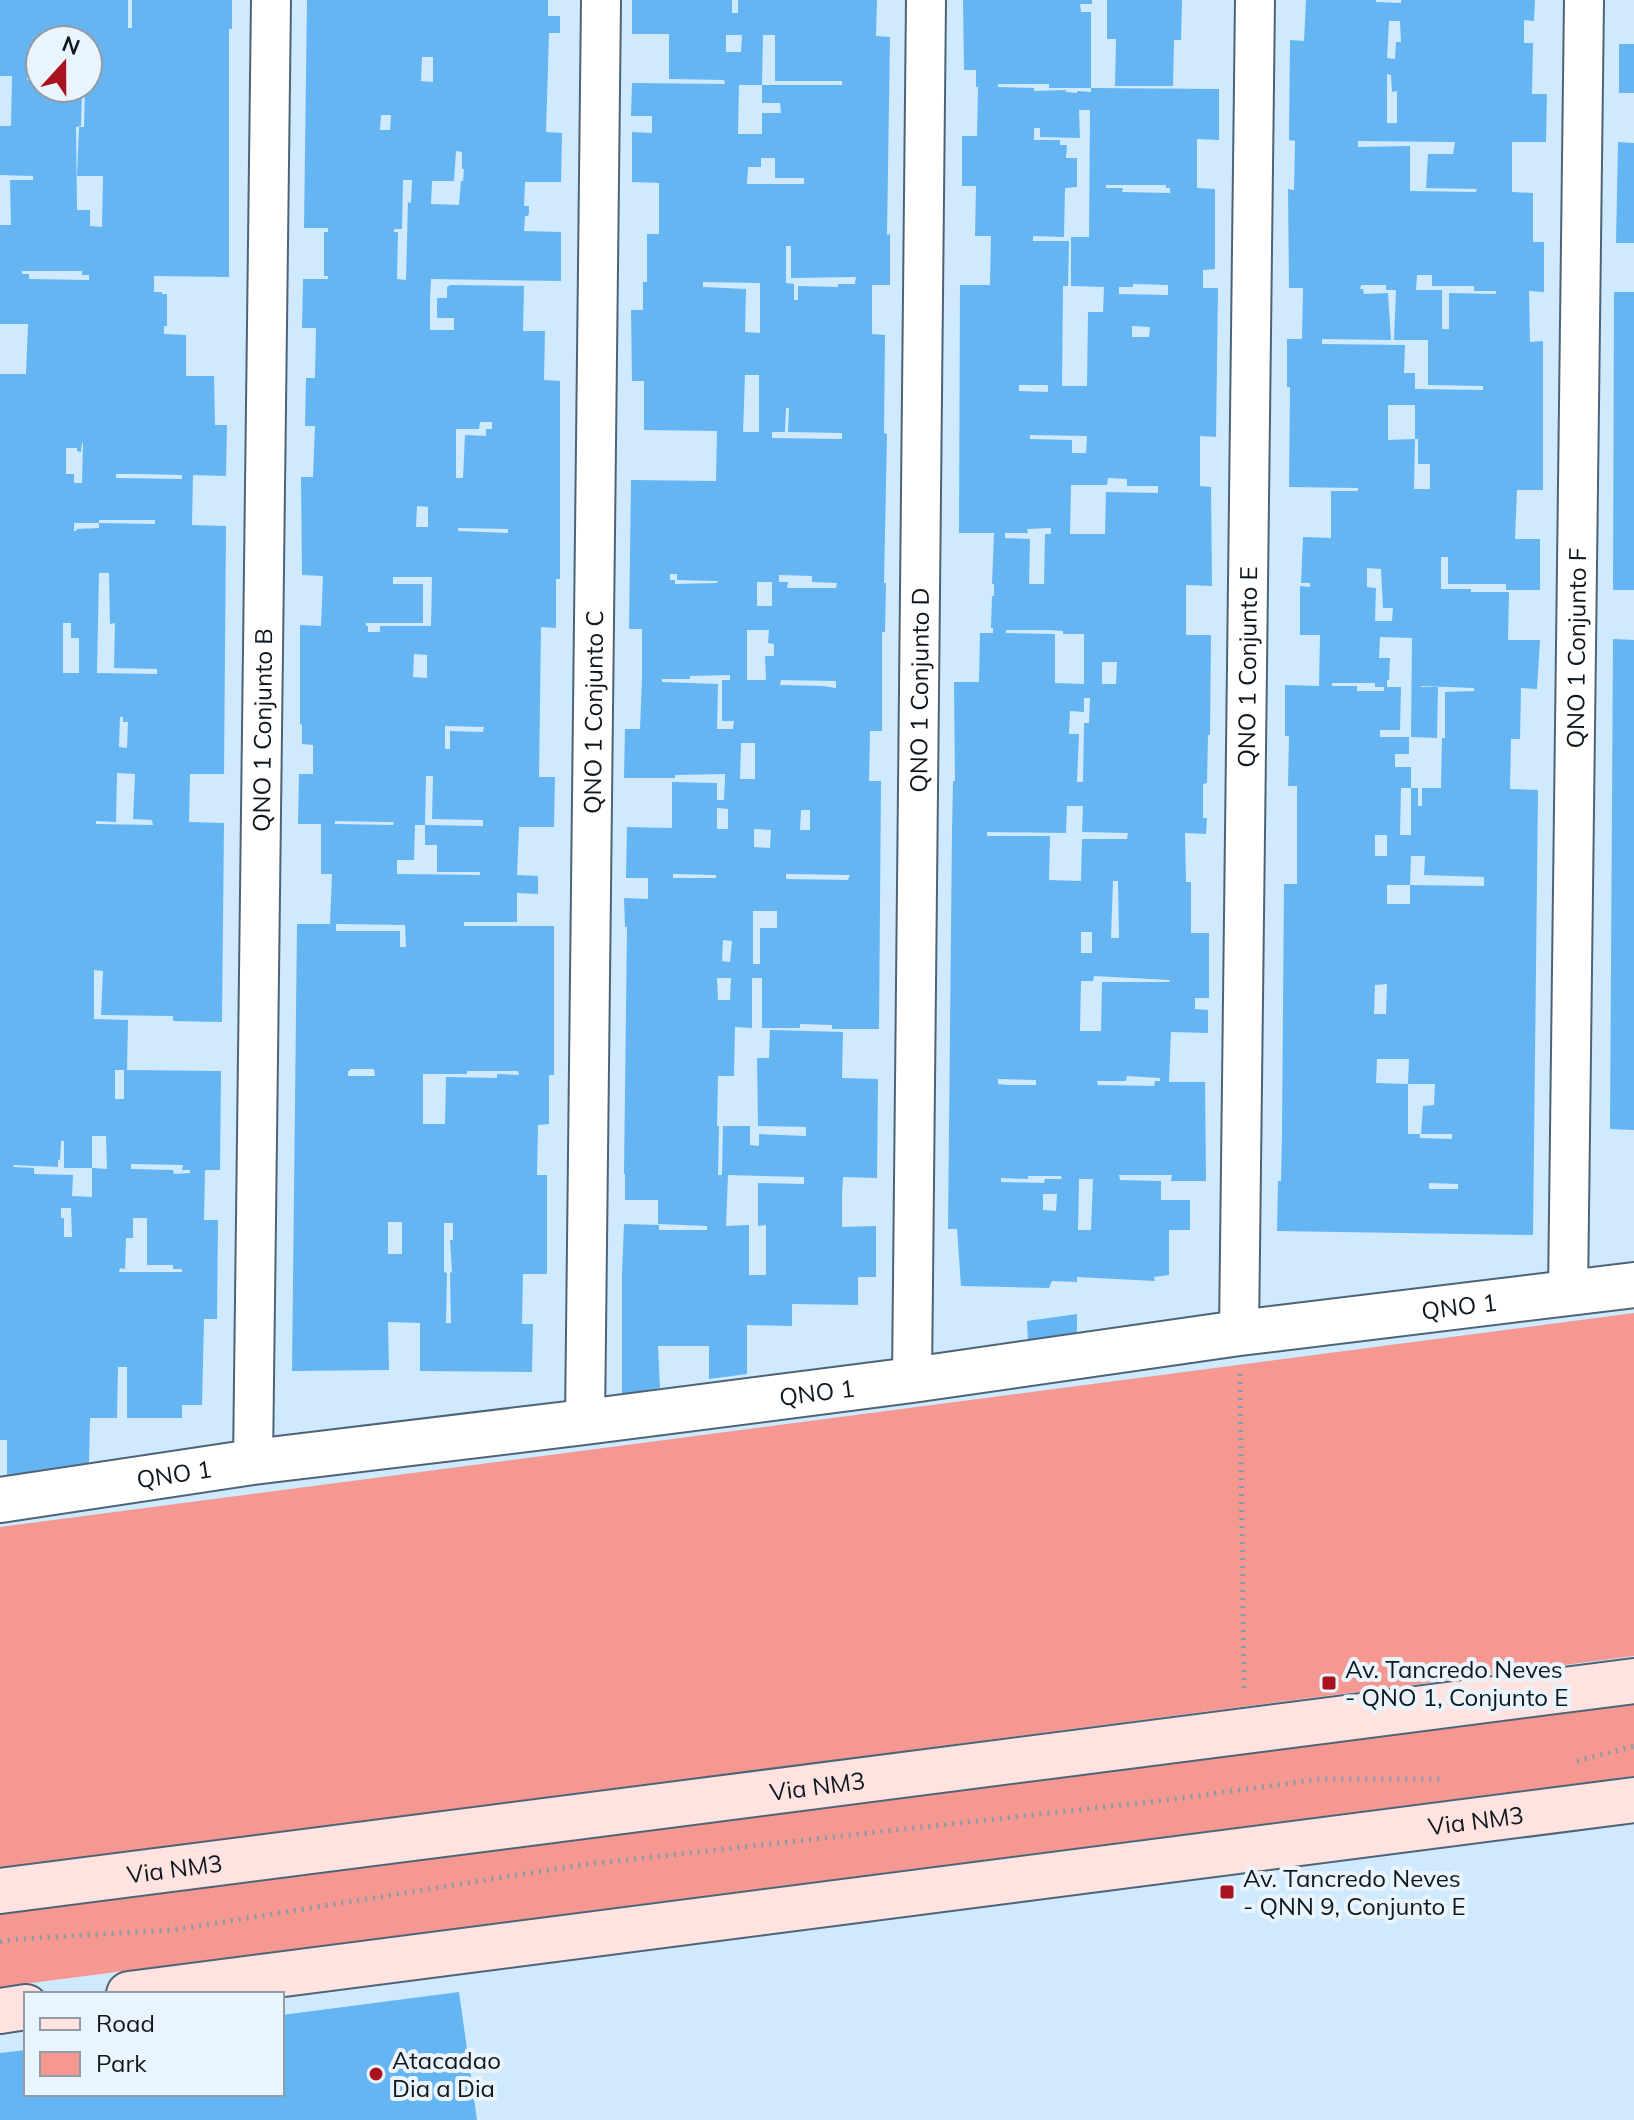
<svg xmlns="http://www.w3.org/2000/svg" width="1634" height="2120" viewBox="0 0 1634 2120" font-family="Mulish,sans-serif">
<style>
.green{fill:#f59891}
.building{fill:#65b5f3;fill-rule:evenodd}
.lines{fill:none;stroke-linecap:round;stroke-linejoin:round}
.minor-casing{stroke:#4e6476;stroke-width:42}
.tertiary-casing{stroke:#4e6476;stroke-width:48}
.secondary-casing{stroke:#4e6476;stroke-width:48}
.path{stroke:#879bab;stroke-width:5;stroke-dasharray:2 6;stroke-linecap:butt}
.minor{stroke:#fff;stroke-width:38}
.tertiary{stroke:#fff;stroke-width:44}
.secondary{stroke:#fee3e1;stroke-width:44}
.poi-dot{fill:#a91320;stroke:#eaf4fd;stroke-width:3}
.labels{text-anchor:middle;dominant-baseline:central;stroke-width:8;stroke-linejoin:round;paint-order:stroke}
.street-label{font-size:24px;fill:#0f181f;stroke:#eaf4fd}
.poi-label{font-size:24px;fill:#0f181f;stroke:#eaf4fd;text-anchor:start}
</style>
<rect width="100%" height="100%" fill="#cfe9fe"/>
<path class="green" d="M 1634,1313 L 1634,1656 L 0,1868 L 0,1527 Z
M 1634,1698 L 1634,1776 L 0,1987 L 0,1913 Z"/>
<path class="building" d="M 0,0 L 128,0 L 128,28 L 132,28 L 132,0 L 232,0 L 232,29 L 229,29 L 229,277 L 154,276 L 154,292 L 162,292 L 162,294 L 167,294 L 167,326 L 164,326 L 164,334 L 186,335 L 186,376 L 214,376 L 215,425 L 227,425 L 226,476 L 193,475 L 192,525 L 226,526 L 224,774 L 190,774 L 189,822 L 224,823 L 222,1022 L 173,1021 L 173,1016 L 101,1015 L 103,971 L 94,970 L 94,1019 L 128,1020 L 127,1070 L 221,1071 L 220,1170 L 205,1170 L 204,1220 L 218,1220 L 217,1319 L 204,1319 L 202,1405 L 182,1405 L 182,1418 L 127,1418 L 127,1367 L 118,1367 L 117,1418 L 90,1418 L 89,1464 L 7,1475 L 7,1440 L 0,1440 L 0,374 L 26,374 L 28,324 L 0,324 L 0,225 L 11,225 L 10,180 L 33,180 L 33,176 L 0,175 L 0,126 L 11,126 L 12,76 L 0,76 ZM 40,40 L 88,40 L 88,88 L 85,88 L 84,127 L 79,127 L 77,176 L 103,176 L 102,227 L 90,226 L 90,210 L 77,210 L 76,127 L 81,126 L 82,88 L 40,88 L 40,80 L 27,80 L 28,72 L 40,73 ZM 22,271 L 82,271 L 82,275 L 89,275 L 89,280 L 29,279 L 29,274 L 22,274 ZM 82,443 L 83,443 L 82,483 L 74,483 L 74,474 L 66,474 L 66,448 L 77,448 L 77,451 L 81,452 ZM 116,474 L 139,474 L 182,475 L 182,479 L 116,478 ZM 99,520 L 155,520 L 155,524 L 99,523 L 99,528 L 77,529 L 76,531 L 74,531 L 74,523 L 99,523 ZM 99,573 L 109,573 L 110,624 L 115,623 L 114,668 L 157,669 L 157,674 L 97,673 ZM 63,623 L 71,623 L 71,638 L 79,638 L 79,673 L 63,673 ZM 120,717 L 123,717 L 123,722 L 128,722 L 127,748 L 119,747 ZM 117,773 L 135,774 L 133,819 L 152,820 L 153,825 L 96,824 L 96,821 L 116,822 ZM 115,1070 L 124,1070 L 124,1099 L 115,1099 ZM 92,1136 L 106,1136 L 107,1169 L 92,1168 ZM 61,1141 L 64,1141 L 64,1168 L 92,1168 L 92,1197 L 72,1196 L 73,1175 L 34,1174 L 34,1168 L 14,1167 L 13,1165 L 58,1167 L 58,1160 L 60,1160 ZM 131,1164 L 183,1165 L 182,1170 L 190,1170 L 190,1173 L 174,1174 L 173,1170 L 131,1169 ZM 61,1208 L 71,1208 L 72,1237 L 64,1237 L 64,1218 L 61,1218 ZM 133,1218 L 147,1218 L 147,1265 L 173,1265 L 173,1269 L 182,1269 L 182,1272 L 119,1272 L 120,1268 L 125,1269 L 126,1238 L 133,1238 Z
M 307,0 L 548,0 L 548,16 L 560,16 L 560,33 L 549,33 L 546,132 L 562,133 L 561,182 L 525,182 L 524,206 L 529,206 L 529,213 L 528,216 L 525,216 L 524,231 L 561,232 L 561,281 L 431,279 L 430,299 L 430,330 L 454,330 L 454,318 L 437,318 L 437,298 L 447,298 L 447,287 L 450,285 L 524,286 L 523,331 L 545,331 L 544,380 L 560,381 L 560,579 L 556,579 L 556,628 L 541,627 L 539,777 L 555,777 L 554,827 L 519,827 L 517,875 L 538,876 L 538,894 L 517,893 L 517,922 L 464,922 L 464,926 L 554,926 L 554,1075 L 549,1075 L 549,1124 L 538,1125 L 537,1175 L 547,1175 L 547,1274 L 523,1274 L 522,1324 L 533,1324 L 532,1372 L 420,1371 L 420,1323 L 388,1322 L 389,1370 L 292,1371 L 297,924 L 330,924 L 332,874 L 321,874 L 321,824 L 298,824 L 299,774 L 313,774 L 313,745 L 302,744 L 302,725 L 300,724 L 300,625 L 321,626 L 323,576 L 302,575 L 301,477 L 313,477 L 315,426 L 305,426 L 306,378 L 315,378 L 316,328 L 302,328 L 303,279 L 328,279 L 328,276 L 324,276 L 324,232 L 328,232 L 328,228 L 304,228 ZM 422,57 L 433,57 L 433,82 L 421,81 ZM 381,115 L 391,115 L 390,130 L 380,130 ZM 456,151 L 462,152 L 462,169 L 464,169 L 463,181 L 461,181 L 459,205 L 431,204 L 432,181 L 454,181 ZM 403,180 L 412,180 L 411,203 L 408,202 L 406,280 L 397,279 L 398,232 L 394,232 L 394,229 L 402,229 ZM 480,422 L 492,422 L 492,429 L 486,429 L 486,436 L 465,435 L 463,478 L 456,478 L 456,429 L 479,429 ZM 417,506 L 428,507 L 428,527 L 416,527 ZM 458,528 L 508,529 L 508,533 L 458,531 ZM 393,577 L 432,577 L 431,626 L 380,626 L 380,632 L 368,632 L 368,626 L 366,626 L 366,623 L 423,623 L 423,584 L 393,584 ZM 414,654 L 427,655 L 427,678 L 413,677 ZM 445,726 L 484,727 L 483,732 L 450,731 L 450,749 L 445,749 ZM 426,776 L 433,776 L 432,819 L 483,820 L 483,826 L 425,825 ZM 335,821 L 386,822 L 394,822 L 393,825 L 335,824 ZM 415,825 L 425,825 L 425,845 L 437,845 L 437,872 L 480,872 L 480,875 L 397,874 L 397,860 L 414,860 ZM 336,924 L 405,925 L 406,947 L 400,947 L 400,931 L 336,931 ZM 350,1069 L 374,1069 L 375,1076 L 348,1076 L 348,1071 L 350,1071 ZM 467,1071 L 518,1071 L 519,1075 L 497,1074 L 497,1078 L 446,1077 L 445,1124 L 423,1124 L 423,1074 L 467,1074 ZM 388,1222 L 402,1222 L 402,1254 L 388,1254 ZM 444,1223 L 453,1223 L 453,1240 L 450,1240 L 452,1272 L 450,1273 L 451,1323 L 446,1323 L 447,1273 L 444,1272 Z
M 632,0 L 732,0 L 732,13 L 738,13 L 738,0 L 877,0 L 876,36 L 890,37 L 887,235 L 890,234 L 890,285 L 872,285 L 872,334 L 885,335 L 884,433 L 887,434 L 884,583 L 886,583 L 885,632 L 882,632 L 882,731 L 870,731 L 869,781 L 881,781 L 879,1029 L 832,1029 L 832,1025 L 800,1024 L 800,1028 L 762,1028 L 762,978 L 752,978 L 752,1028 L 735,1027 L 734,1076 L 718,1076 L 717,1126 L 719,1126 L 718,1175 L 722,1175 L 723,1126 L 750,1126 L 750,1145 L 759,1146 L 759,1134 L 806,1136 L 806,1127 L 758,1126 L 757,1058 L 769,1058 L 770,1030 L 843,1032 L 842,1078 L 878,1079 L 877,1178 L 843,1177 L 842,1194 L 842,1227 L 876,1226 L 876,1277 L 858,1277 L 858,1305 L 792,1304 L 792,1326 L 747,1325 L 747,1374 L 709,1379 L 709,1346 L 658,1346 L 660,1388 L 624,1394 L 622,1393 L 622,1274 L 624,1224 L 659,1225 L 659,1230 L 707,1230 L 707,1226 L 658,1224 L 658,1200 L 625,1200 L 625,1174 L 624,1174 L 627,927 L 625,927 L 624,898 L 648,899 L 648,878 L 626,878 L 627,827 L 672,828 L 672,782 L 717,783 L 717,800 L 724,800 L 725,779 L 725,774 L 675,775 L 675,778 L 624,778 L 625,729 L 640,729 L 642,679 L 642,629 L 629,629 L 631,480 L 716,481 L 717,431 L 644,430 L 644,381 L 632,381 L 631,310 L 643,310 L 643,282 L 647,282 L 647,234 L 659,234 L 659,183 L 632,182 L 632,132 L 652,133 L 652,116 L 631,116 L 632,83 L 725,84 L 724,80 L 669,79 L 669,34 L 632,34 ZM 726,35 L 742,35 L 741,52 L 726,52 ZM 763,35 L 775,35 L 775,81 L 842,81 L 842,85 L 762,85 L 762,103 L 780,103 L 781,113 L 762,113 L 762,134 L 738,134 L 739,85 L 762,85 ZM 761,158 L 775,158 L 775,178 L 804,178 L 804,184 L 747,184 L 748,167 L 761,167 ZM 786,246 L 791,246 L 791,278 L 856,277 L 855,284 L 838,284 L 838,287 L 798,286 L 798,300 L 794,300 L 794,284 L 786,283 ZM 703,282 L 760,283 L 760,333 L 745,332 L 746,289 L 703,287 ZM 745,375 L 759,375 L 759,432 L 743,432 ZM 786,408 L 789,408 L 788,432 L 842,433 L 842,439 L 772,438 L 772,432 L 785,432 ZM 670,574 L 677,574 L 677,580 L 718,581 L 717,583 L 675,584 L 675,580 L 670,580 ZM 779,575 L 812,576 L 812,582 L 837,583 L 836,588 L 787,588 L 788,582 L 779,582 ZM 757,582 L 772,582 L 772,606 L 757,606 ZM 747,630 L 769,630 L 768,643 L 774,644 L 774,656 L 765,656 L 766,680 L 747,680 ZM 730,675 L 730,680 L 722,680 L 722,721 L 734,721 L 733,729 L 717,729 L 718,684 L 662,682 L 662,679 L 690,679 L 690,676 ZM 781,680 L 836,681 L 836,688 L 823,686 L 780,685 ZM 741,743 L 755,743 L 755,779 L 740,779 ZM 717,808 L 728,809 L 728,829 L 717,829 ZM 801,810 L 810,810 L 810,830 L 800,830 ZM 754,829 L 771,830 L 770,848 L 754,847 ZM 673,874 L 716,875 L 716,878 L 673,878 ZM 786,874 L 850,875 L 848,880 L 786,879 ZM 753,911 L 777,911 L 777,928 L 760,928 L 760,964 L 753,964 ZM 723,940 L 732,941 L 730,962 L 722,961 ZM 717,978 L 731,978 L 730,1000 L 718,1000 ZM 728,1175 L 804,1177 L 804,1184 L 758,1183 L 758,1226 L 766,1225 L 766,1275 L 749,1275 L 749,1225 L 726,1226 Z
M 963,0 L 1092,0 L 1092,4 L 1080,4 L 1081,12 L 1091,12 L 1091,88 L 1049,88 L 1049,84 L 998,84 L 998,87 L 1034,88 L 1034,91 L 1066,90 L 1066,92 L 1077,93 L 1077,91 L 1091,92 L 1091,88 L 1219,89 L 1219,140 L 1197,139 L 1197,188 L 1215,189 L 1215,269 L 1203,270 L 1203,288 L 1218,288 L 1216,437 L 1200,436 L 1200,486 L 1211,487 L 1212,586 L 1186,585 L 1186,635 L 1211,635 L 1210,735 L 1208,735 L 1207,783 L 1203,784 L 1203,818 L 1207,818 L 1206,834 L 1185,833 L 1186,882 L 1191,882 L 1191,933 L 1209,933 L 1209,998 L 1195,998 L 1195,1009 L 1208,1010 L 1208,1033 L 1171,1032 L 1169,1082 L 1205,1082 L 1206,1181 L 1171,1181 L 1172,1175 L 1119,1175 L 1120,1180 L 1161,1181 L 1161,1200 L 1190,1200 L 1190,1230 L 1169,1230 L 1169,1275 L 1154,1277 L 1155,1281 L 1077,1277 L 1077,1282 L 1052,1281 L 1049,1288 L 961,1286 L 957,1229 L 948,1229 L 952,831 L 953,781 L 955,781 L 954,682 L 979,682 L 980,633 L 993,633 L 993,628 L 991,628 L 992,596 L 994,596 L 994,584 L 992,584 L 994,533 L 959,533 L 960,285 L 990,285 L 991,236 L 975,236 L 976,186 L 962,186 L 962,136 L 977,136 L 978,87 L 976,87 L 976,70 L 964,70 ZM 1079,110 L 1090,110 L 1089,237 L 1071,237 L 1071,286 L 1104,287 L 1103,312 L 1088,312 L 1087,386 L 1062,386 L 1063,286 L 1068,286 L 1069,241 L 1033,241 L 1033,236 L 1064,237 L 1065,188 L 1077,187 L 1077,158 L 1066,158 L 1067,145 L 1060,145 L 1060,140 L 1034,140 L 1034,128 L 1040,128 L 1040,137 L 1080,138 ZM 1106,185 L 1166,185 L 1166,188 L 1170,188 L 1170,193 L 1122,192 L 1123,188 L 1106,188 ZM 1133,284 L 1168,285 L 1168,295 L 1119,294 L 1119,287 L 1133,287 ZM 1132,326 L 1150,327 L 1149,337 L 1132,337 ZM 1019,385 L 1048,385 L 1048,392 L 1019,391 ZM 1030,435 L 1087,436 L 1086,453 L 1072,453 L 1072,440 L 1030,439 ZM 1108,478 L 1127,479 L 1127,486 L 1158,486 L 1158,493 L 1106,492 L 1105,534 L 1070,534 L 1071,485 L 1107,485 ZM 1051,528 L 1051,534 L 1045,534 L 1044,584 L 1029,584 L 1030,539 L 1005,538 L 1005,533 L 1028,533 L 1027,529 ZM 1006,630 L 1049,630 L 1063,631 L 1063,634 L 1084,634 L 1084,684 L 1055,683 L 1055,634 L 1006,633 ZM 1102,662 L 1117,662 L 1116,684 L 1102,684 ZM 1084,698 L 1090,698 L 1089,723 L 1084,723 L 1083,782 L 1077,782 L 1079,734 L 1069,734 L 1070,711 L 1084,712 ZM 1067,806 L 1083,806 L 1082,832 L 1128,833 L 1127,839 L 1082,839 L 1081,881 L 1049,880 L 1050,836 L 987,836 L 987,832 L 1066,833 ZM 1113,881 L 1118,881 L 1119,938 L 1111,938 ZM 1081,932 L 1092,932 L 1092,953 L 1081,953 ZM 1094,976 L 1170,980 L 1169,982 L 1102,982 L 1101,1031 L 1080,1031 L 1081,981 L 1093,981 ZM 1127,1076 L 1160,1078 L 1160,1081 L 1155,1081 L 1154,1086 L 1098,1085 L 1097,1081 L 1126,1081 ZM 998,1079 L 1036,1080 L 1036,1085 L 1008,1085 L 998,1084 ZM 1028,1176 L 1061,1176 L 1062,1179 L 1045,1179 L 1044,1183 L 1001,1182 L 1001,1178 L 1028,1179 ZM 1079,1179 L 1093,1179 L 1091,1230 L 1078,1230 ZM 1043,1194 L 1057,1194 L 1056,1211 L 1043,1210 Z
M 1107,0 L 1182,0 L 1181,40 L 1174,40 L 1173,86 L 1115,86 L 1116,39 L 1107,39 Z
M 1306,0 L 1376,0 L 1376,2 L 1401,3 L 1401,0 L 1535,0 L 1534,21 L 1524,20 L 1524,43 L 1533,43 L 1532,94 L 1547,94 L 1546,142 L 1512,142 L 1512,192 L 1533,193 L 1533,242 L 1544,242 L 1544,292 L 1529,291 L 1530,342 L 1543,341 L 1543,490 L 1517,490 L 1515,539 L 1540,539 L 1540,590 L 1506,590 L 1506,584 L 1448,584 L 1448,557 L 1441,557 L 1441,589 L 1471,589 L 1471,592 L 1509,592 L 1508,640 L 1540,640 L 1537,689 L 1521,688 L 1520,739 L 1511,739 L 1510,789 L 1538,790 L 1533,1235 L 1277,1231 L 1278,1181 L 1281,1181 L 1282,1132 L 1284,884 L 1297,884 L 1297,786 L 1288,786 L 1289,736 L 1285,736 L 1285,685 L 1319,686 L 1320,635 L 1300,635 L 1300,586 L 1310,587 L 1310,583 L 1301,583 L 1303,537 L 1331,538 L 1331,491 L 1358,491 L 1358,488 L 1289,487 L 1290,387 L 1287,387 L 1287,339 L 1302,339 L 1303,288 L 1289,288 L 1288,189 L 1294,190 L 1295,141 L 1289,140 L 1290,40 L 1304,41 ZM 1389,21 L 1400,21 L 1401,42 L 1396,42 L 1395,59 L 1387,58 ZM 1387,74 L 1391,75 L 1392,92 L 1397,91 L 1397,123 L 1387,123 ZM 1358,141 L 1455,142 L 1453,154 L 1428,154 L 1426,188 L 1477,189 L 1476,192 L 1410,191 L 1410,146 L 1358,147 ZM 1417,275 L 1432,275 L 1432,286 L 1474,286 L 1474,291 L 1496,291 L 1496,294 L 1449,293 L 1449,329 L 1442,329 L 1442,290 L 1416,290 ZM 1361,285 L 1386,285 L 1386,290 L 1396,290 L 1394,340 L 1428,340 L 1428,385 L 1483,386 L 1483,390 L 1415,389 L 1415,373 L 1404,373 L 1405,345 L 1322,344 L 1322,339 L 1391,340 L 1388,293 L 1364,294 L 1363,289 L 1360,289 ZM 1388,405 L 1415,405 L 1415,439 L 1418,439 L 1418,464 L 1430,464 L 1430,489 L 1414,489 L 1415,439 L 1388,440 ZM 1367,568 L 1381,569 L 1383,608 L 1393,608 L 1392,621 L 1375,621 L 1376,588 L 1367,587 ZM 1380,637 L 1412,638 L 1411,737 L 1437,738 L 1438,687 L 1421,687 L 1421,686 L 1474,688 L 1474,691 L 1445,692 L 1445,738 L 1442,738 L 1441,788 L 1422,788 L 1422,806 L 1418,806 L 1418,788 L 1411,788 L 1411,835 L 1400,835 L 1401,788 L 1411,788 L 1411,767 L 1395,767 L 1395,754 L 1409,754 L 1409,737 L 1380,737 L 1380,730 L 1400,730 L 1401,687 L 1387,687 L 1387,680 L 1389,680 L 1390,658 L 1379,658 ZM 1332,683 L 1375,683 L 1375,687 L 1384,687 L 1384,691 L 1357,691 L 1357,686 L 1332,686 ZM 1375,835 L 1387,835 L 1387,856 L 1375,856 ZM 1411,856 L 1425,856 L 1424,875 L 1484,877 L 1484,886 L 1410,885 L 1410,904 L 1387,904 L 1387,885 L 1410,885 ZM 1387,984 L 1386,1014 L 1374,1014 L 1375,985 ZM 1377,1059 L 1409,1059 L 1408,1084 L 1435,1084 L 1434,1105 L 1423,1106 L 1421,1134 L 1452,1134 L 1452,1139 L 1420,1138 L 1420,1134 L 1408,1134 L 1408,1084 L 1376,1083 ZM 1429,1183 L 1458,1184 L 1458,1189 L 1429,1189 Z
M 1619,44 L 1634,44 L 1634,93 L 1619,93 Z
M 1618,142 L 1634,143 L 1634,243 L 1616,243 Z
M 1614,292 L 1634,292 L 1634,590 L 1613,590 Z
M 1613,639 L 1634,640 L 1634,1130 L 1610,1129 Z
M 1077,1314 L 1077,1335 L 1028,1341 L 1027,1321 Z
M 459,1992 L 477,2120 L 0,2120 L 0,2053 L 26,2050 L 26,2094 L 282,2094 L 282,2015 Z"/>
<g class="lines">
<defs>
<g id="minor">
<path id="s1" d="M 1568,1294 L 1584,0"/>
<path id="s2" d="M 1239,1333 L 1255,0"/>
<path id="s3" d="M 912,1380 L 926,0"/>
<path id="s4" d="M 585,1422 L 601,0"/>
<path id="s5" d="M 253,1462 L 271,0"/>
</g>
<g id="tertiary">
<path id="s6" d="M 0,1500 L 253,1462 L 585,1422 L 912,1380 L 1239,1333 L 1634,1285"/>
</g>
<g id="secondary">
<path id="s7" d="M 0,1891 L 1634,1681"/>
<path id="s8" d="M 129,1994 L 1634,1800"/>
<path d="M 0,2011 L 26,2007"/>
</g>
</defs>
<use href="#minor" class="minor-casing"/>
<use href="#tertiary" class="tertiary-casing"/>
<use href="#secondary" class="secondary-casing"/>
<path class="path" d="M 1240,1374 L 1244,1688
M 1577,1761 L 1634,1746
M 0,1942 L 18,1939 L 172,1930 L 580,1865 L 1167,1800 L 1320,1779 L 1440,1779"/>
<use href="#minor" class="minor"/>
<use href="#tertiary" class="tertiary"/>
<use href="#secondary" class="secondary"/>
</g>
<g class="poi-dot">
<rect x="1321" y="1675" width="16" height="16" rx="4"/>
<rect x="1219" y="1884" width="16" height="16" rx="4"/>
<circle cx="376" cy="2074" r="8"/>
</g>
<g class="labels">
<g class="street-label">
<text stroke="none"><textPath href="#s1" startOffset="646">QNO 1 Conjunto F</textPath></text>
<text stroke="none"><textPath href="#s2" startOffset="666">QNO 1 Conjunto E</textPath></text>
<text stroke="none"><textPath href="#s3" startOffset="690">QNO 1 Conjunto D</textPath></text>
<text stroke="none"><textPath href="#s4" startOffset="710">QNO 1 Conjunto C</textPath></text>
<text stroke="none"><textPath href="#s5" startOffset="732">QNO 1 Conjunto B</textPath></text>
<text stroke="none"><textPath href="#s6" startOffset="1472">QNO 1</textPath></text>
<text stroke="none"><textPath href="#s6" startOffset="824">QNO 1</textPath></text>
<text stroke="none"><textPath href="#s6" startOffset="176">QNO 1</textPath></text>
<text stroke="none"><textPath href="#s7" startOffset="824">Via NM3</textPath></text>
<text stroke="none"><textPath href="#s8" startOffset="1358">Via NM3</textPath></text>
<text stroke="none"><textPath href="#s7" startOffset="176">Via NM3</textPath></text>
</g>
<g class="poi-label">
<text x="1345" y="1669">Av. Tancredo Neves<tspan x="1345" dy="28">- QNO 1, Conjunto E</tspan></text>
<text x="1243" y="1878">Av. Tancredo Neves<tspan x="1243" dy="28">- QNN 9, Conjunto E</tspan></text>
<text x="392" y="2060">Atacadao<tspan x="392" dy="28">Dia a Dia</tspan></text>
</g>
</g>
<rect x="24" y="1992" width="260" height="104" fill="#eaf4fd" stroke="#929ca4" stroke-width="2"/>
<rect x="40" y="2018" width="40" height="12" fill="#fee3e1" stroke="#929ca4" stroke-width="2"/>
<text x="96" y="2032" font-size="24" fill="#0f181f">Road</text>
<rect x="40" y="2052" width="40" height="24" fill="#f59891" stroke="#929ca4" stroke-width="2"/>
<text x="96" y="2072" font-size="24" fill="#0f181f">Park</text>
<g transform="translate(64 64) rotate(21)"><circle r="38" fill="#eaf4fd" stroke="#929ca4" stroke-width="2"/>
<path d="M0-6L14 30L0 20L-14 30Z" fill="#a91320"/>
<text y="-12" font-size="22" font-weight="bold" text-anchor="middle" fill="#0f181f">N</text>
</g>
</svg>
